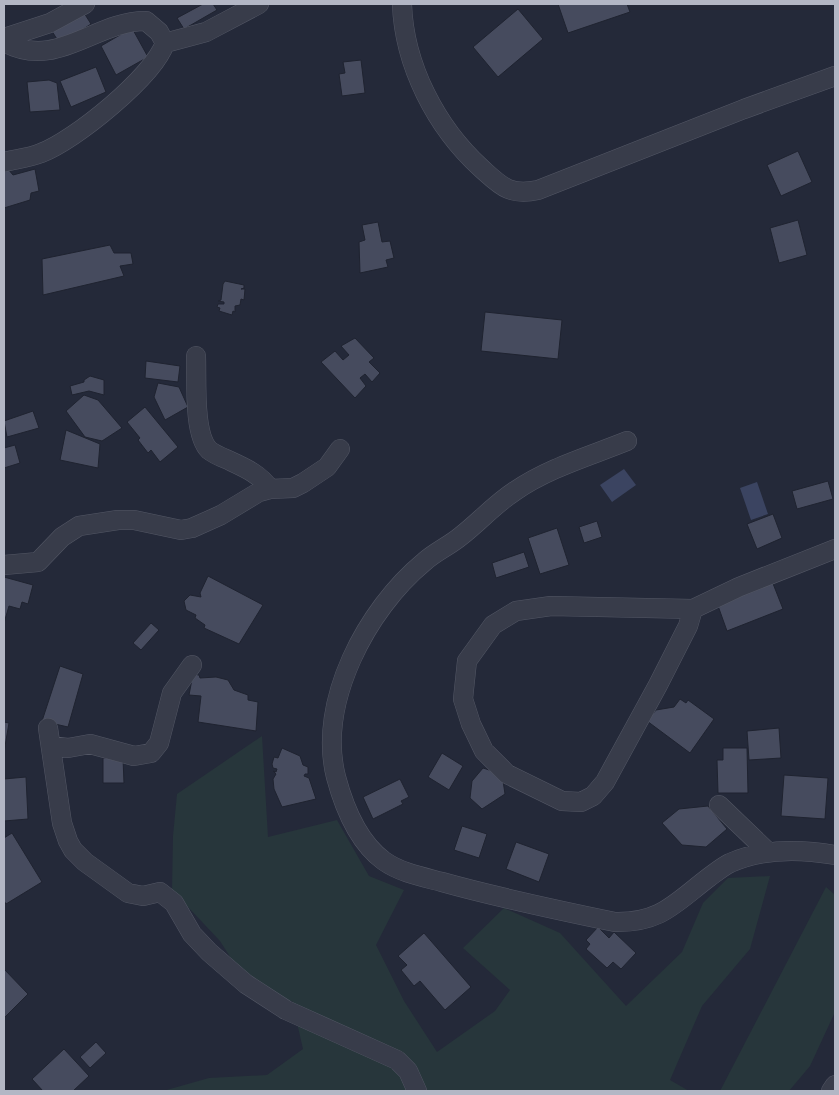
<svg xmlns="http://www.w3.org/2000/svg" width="839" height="1095" viewBox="0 0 839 1095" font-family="Karla,sans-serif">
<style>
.green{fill:#27363b}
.water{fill:#3b4461}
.building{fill:#464b5e;stroke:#1f2330}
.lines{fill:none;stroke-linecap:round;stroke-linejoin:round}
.minor-casing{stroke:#535765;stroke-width:20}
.minor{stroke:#383c4a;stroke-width:19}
</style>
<rect width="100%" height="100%" fill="#242939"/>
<path class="green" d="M 262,736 L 268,837 L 337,820 L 369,876 L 404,890 L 376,945 L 404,1001 L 437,1052 L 495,1011 L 510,990 L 463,948 L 504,908 L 560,933 L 626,1006 L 682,952 L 703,903 L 728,878 L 770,876 L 750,949 L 702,1006 L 670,1080 L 689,1091 L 163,1091 L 209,1078 L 267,1075 L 303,1049 L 292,1001 L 257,999 L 220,941 L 172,890 L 173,836 L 177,794 Z
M 826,887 L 835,895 L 835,1012 L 810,1066 L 789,1091 L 720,1091 Z"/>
<path class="water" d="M 624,469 L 636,485 L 612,502 L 600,485 Z
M 757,482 L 768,514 L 751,520 L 740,488 Z"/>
<path class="building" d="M 203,4 L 213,4 L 217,10 L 184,29 L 177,18 Z
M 558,4 L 627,4 L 630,12 L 568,33 Z
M 81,8 L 91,24 L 60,44 L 50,28 Z
M 518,9 L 543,39 L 498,77 L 473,47 Z
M 132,28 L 148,57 L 116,75 L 101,46 Z
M 361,60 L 365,93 L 342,96 L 339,74 L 345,73 L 343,62 Z
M 96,67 L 106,92 L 71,107 L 60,81 Z
M 49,80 L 57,83 L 60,110 L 30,112 L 27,82 Z
M 798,151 L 812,182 L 781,196 L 767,165 Z
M 8,169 L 13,175 L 35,169 L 39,191 L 31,193 L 30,200 L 4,208 L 4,170 Z
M 798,220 L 807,255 L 779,263 L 770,228 Z
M 378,222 L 382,242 L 390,241 L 394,258 L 386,260 L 388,267 L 360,273 L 359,242 L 365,240 L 362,225 Z
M 110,245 L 114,253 L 131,253 L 133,264 L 120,266 L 124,276 L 43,295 L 42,259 Z
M 225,281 L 244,285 L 244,288 L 241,289 L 245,289 L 244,300 L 241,299 L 240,305 L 235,306 L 235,312 L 233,311 L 232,315 L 219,311 L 220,308 L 217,307 L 218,304 L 224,304 L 224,302 L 218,301 L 221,300 L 223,284 Z
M 485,312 L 562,320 L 558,359 L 481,351 Z
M 355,338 L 374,358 L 369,362 L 380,373 L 372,382 L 365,374 L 360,378 L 366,386 L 355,398 L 321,362 L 335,351 L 343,360 L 349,355 L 341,346 Z
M 146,361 L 180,366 L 178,382 L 145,378 Z
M 90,376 L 104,380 L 104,395 L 89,391 L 72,395 L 70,386 L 84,382 L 84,380 Z
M 158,383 L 179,387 L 188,407 L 165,420 L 154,397 Z
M 84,395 L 98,400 L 122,428 L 102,441 L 85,437 L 66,411 Z
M 145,407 L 178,447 L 160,462 L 151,450 L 148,453 L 138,440 L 140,438 L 127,422 Z
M 33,411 L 39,428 L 7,437 L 4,421 Z
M 66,430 L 100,444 L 98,468 L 60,460 Z
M 15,445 L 20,463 L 4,468 L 4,448 Z
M 828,481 L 833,499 L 797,509 L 792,491 Z
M 773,514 L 782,538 L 757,549 L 747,524 Z
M 597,521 L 602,537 L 584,543 L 579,527 Z
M 557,528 L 569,565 L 540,574 L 528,538 Z
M 524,552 L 529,567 L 496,578 L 492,563 Z
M 208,576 L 263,605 L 239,644 L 204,628 L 205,625 L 195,618 L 196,615 L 186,610 L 184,601 L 190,595 L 201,597 L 200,593 Z
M 4,577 L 33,585 L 28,604 L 22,602 L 20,609 L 9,606 L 4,623 Z
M 772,581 L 783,609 L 727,631 L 717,603 Z
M 151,623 L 159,630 L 141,650 L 133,643 Z
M 60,666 L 83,674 L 68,727 L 42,721 Z
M 193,674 L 199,675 L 200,678 L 216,677 L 228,680 L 234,690 L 248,695 L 248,700 L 258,702 L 256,731 L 198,722 L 201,696 L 189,695 Z
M 680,699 L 686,703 L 688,700 L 714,719 L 690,753 L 647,721 L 656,710 L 674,707 Z
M 4,716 L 4,722 L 9,723 L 4,752 Z
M 779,728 L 781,758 L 749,760 L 747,731 Z
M 282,748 L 300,756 L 303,765 L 308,767 L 308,774 L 305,774 L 304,776 L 309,778 L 316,799 L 282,807 L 274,789 L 273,779 L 276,774 L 273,771 L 276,772 L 277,769 L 273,768 L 272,764 L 274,757 L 278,758 Z
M 723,748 L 747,748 L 748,793 L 718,793 L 717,760 L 723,760 Z
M 442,753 L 463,766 L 449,790 L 428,777 Z
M 103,758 L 123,758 L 124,783 L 103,783 Z
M 483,768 L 502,774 L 505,794 L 482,809 L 470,798 L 472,781 Z
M 784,775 L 828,778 L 825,819 L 781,816 Z
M 26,777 L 28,819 L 4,821 L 4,779 Z
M 400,779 L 409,797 L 401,801 L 403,804 L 373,819 L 363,797 Z
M 708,806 L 727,829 L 706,847 L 682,845 L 662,823 L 679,809 Z
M 462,826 L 487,834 L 479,858 L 454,850 Z
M 12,833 L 42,882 L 6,904 L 4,901 L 4,838 Z
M 516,842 L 549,854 L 539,882 L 506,869 Z
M 598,927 L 609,938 L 614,932 L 636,953 L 621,969 L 613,962 L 607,968 L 586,949 L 590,944 L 586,940 Z
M 424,933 L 471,987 L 445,1010 L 420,981 L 414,986 L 401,970 L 407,965 L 398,956 Z
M 4,969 L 28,994 L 4,1018 Z
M 96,1042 L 106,1053 L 90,1068 L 80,1057 Z
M 64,1049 L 89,1076 L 73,1091 L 43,1091 L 32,1079 Z"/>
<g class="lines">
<defs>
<path id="minor" d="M 402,4 C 404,65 436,127 481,168 C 501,186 509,196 538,190 L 744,109 L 835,76
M 4,38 L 50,23 L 85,4
M 4,42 C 57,71 94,21 146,21 L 159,32 L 165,43 C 154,76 74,141 41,153 C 29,158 16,159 4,162
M 165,43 L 206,32 L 259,4
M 196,356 C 197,379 193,434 209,450 C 214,454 221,457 226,459 C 243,467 259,473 270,489
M 627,441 C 590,456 548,468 515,491 C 495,504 479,522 461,536 C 449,546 435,552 424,562 C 367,609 317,702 336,777 C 344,807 358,842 384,861 C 401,873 423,877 442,882 C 499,898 557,910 615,922 C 660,923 674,904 708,878 C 715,873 722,867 730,863 C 763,848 800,849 835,855
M 4,565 L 38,562 L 62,537 L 79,526 L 118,520 L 134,520 L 181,530 L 192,528 L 221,515 L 259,492 L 270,489 L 293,488 L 303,483 L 327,467 L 340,449
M 693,609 L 688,626 L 658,685 L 605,782 L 593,796 L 581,802 L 562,801 L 507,774 L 484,751 L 471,724 L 463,699 L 467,661 L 493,625 L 516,611 L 551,606 L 693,609 L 739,587 L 835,549
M 48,728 L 62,823 L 68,841 L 73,850 L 85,862 L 128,893 L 143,896 L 160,892 L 174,903 L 192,934 L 209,952 L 246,984 L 286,1010 L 397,1060 L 408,1071 L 417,1091
M 51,746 L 68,748 L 90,744 L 134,756 L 151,753 L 159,743 L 172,693 L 192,665
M 719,805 L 768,852
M 831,1091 L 835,1085"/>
</defs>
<use href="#minor" class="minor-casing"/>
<use href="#minor" class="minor"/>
</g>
<rect width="839" height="1095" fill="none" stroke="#b3b7c5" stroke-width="10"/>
</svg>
